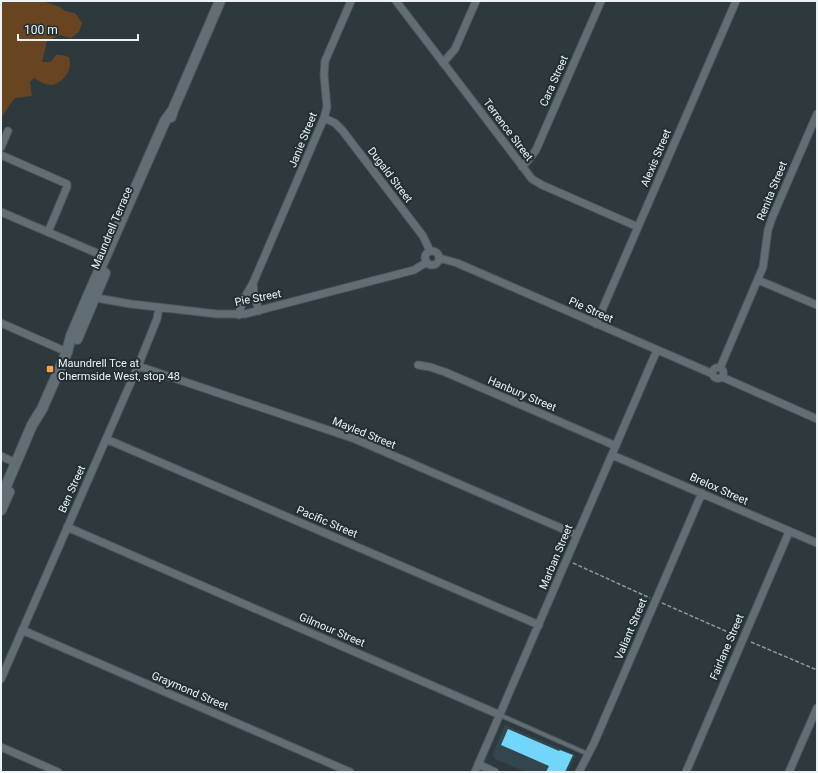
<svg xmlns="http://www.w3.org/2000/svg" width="818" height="773" viewBox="0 0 818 773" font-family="Roboto,sans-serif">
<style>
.built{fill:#33464d}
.green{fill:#694420}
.building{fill:#71d6fa}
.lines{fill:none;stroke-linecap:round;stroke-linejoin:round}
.service-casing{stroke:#4d575b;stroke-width:5.5}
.minor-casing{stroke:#4d575b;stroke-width:9}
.secondary-casing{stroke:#4d575b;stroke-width:12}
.path{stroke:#8f999c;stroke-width:1.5;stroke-dasharray:4 2;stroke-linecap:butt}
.service{stroke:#616e73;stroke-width:3.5}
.minor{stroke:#616e73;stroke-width:7}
.secondary{stroke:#616e73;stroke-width:10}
.poi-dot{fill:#f8a14a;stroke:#242f33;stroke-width:1.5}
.labels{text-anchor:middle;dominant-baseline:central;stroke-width:4;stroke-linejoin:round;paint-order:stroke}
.street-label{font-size:11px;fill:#ecf3f6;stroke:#242f33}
.poi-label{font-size:11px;fill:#ecf3f6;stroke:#242f33;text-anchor:start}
</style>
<rect width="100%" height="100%" fill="#2d393d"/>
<path class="built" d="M 505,725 L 575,755 L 568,772 L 526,772 L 495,759 L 493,756 L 493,753 Z"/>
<path class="green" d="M 1,1 L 42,1 L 60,7 L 65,11 L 75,13 L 82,23 L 79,32 L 71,38 L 60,35 L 47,41 L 42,62 L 51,62 L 56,55 L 61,55 L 69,57 C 69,59 70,61 70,63 C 71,72 60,85 51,85 C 44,85 39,81 34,78 L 30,82 L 32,96 L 15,98 L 8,107 L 1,119 Z"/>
<path class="building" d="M 508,729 L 559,751 L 560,750 L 573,755 L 565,772 L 546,772 L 549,766 L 501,745 Z"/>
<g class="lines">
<defs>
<path id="service" d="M 500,715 L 588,754"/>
<path id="minor" d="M 396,1 L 532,179 L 542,185 L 638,227
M 443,63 L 455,49 L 476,1
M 324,118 L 335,123 L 342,130 L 423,236 L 430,251
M 1,147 L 8,131
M 1,155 L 67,184 L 67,187 L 48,232
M 522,167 L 530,158 L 536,150 L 601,1
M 1,212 L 106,257
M425 258a7 7 0 1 1 14 0a7 7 0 1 1-14 0Z
M 439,258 L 457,263 L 713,374
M 758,280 L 817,305
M 253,283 L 254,294 L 259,311
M 91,297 L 131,304 L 217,314 L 245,314 L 414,270 L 427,262
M 239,315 L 242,302 L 253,283 L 324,118 L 327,107 L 324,75 L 325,61 L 351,1
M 1,323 L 67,352
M 596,324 L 736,1
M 418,365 L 430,367 L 445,372 L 616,446
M 138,366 L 355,439 L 577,535
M712.5 373a5.5 5.5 0 1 1 11 0a5.5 5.5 0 1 1-11 0Z
M 720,368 L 763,267 L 768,230 L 772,218 L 817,114
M 722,377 L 817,419
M 106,439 L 539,625
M 612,455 L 817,543
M 1,456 L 16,463
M 67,527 L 500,715
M 22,630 L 350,772
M 1,679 L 138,366 L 157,319 L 159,307
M 1,747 L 58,772
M 478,764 L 495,772
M 475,772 L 657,350
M 579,772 L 594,743 L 702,493
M 686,772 L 789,532
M 789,772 L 817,708"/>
<path id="secondary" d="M 171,117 L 173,110 L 220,1
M 77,339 L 105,273
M 1,498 L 32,425 L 42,409 L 67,352 L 71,336 L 88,296 L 165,121 L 173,110
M 1,510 L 9,492"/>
</defs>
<use href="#service" class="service-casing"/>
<use href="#minor" class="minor-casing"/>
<use href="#secondary" class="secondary-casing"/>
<path class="path" d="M 573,563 L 650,598
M 662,603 L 737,636
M 751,642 L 817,670"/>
<use href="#service" class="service"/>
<use href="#minor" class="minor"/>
<use href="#secondary" class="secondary"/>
</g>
<rect class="poi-dot" x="46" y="365" width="8" height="8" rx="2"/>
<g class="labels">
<g class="street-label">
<text transform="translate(554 81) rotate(-66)">Cara Street</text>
<text transform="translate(508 130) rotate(53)">Terrence Street</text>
<text transform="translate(303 140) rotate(-68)">Janie Street</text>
<text transform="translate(656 158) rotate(-67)">Alexis Street</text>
<text transform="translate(390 175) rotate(53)">Dugald Street</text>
<text transform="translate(772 191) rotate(-68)">Renita Street</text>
<text transform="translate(112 228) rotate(-67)">Maundrell Terrace</text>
<text transform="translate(258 298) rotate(-11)">Pie Street</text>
<text transform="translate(591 310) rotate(24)">Pie Street</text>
<text transform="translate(522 394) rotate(23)">Hanbury Street</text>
<text transform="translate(364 433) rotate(22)">Mayled Street</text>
<text transform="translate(72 489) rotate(-66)">Ben Street</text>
<text transform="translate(719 489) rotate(24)">Brelox Street</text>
<text transform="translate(327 522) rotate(23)">Pacific Street</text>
<text transform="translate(556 557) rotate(-67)">Marban Street</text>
<text transform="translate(631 629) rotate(-67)">Valiant Street</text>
<text transform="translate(332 630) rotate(23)">Gilmour Street</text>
<text transform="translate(727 647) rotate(-67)">Fairlane Street</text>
<text transform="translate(190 691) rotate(23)">Graymond Street</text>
</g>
<g class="poi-label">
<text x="58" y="363">Maundrell Tce at<tspan x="58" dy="13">Chermside West, stop 48</tspan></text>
</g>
</g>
<rect width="818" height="773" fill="none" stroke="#ecf3f6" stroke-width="4"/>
<path d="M18 34v6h120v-6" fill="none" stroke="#ecf3f6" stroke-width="2"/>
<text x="24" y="34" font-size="12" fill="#ecf3f6" stroke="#242f33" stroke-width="3" paint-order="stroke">100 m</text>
</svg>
